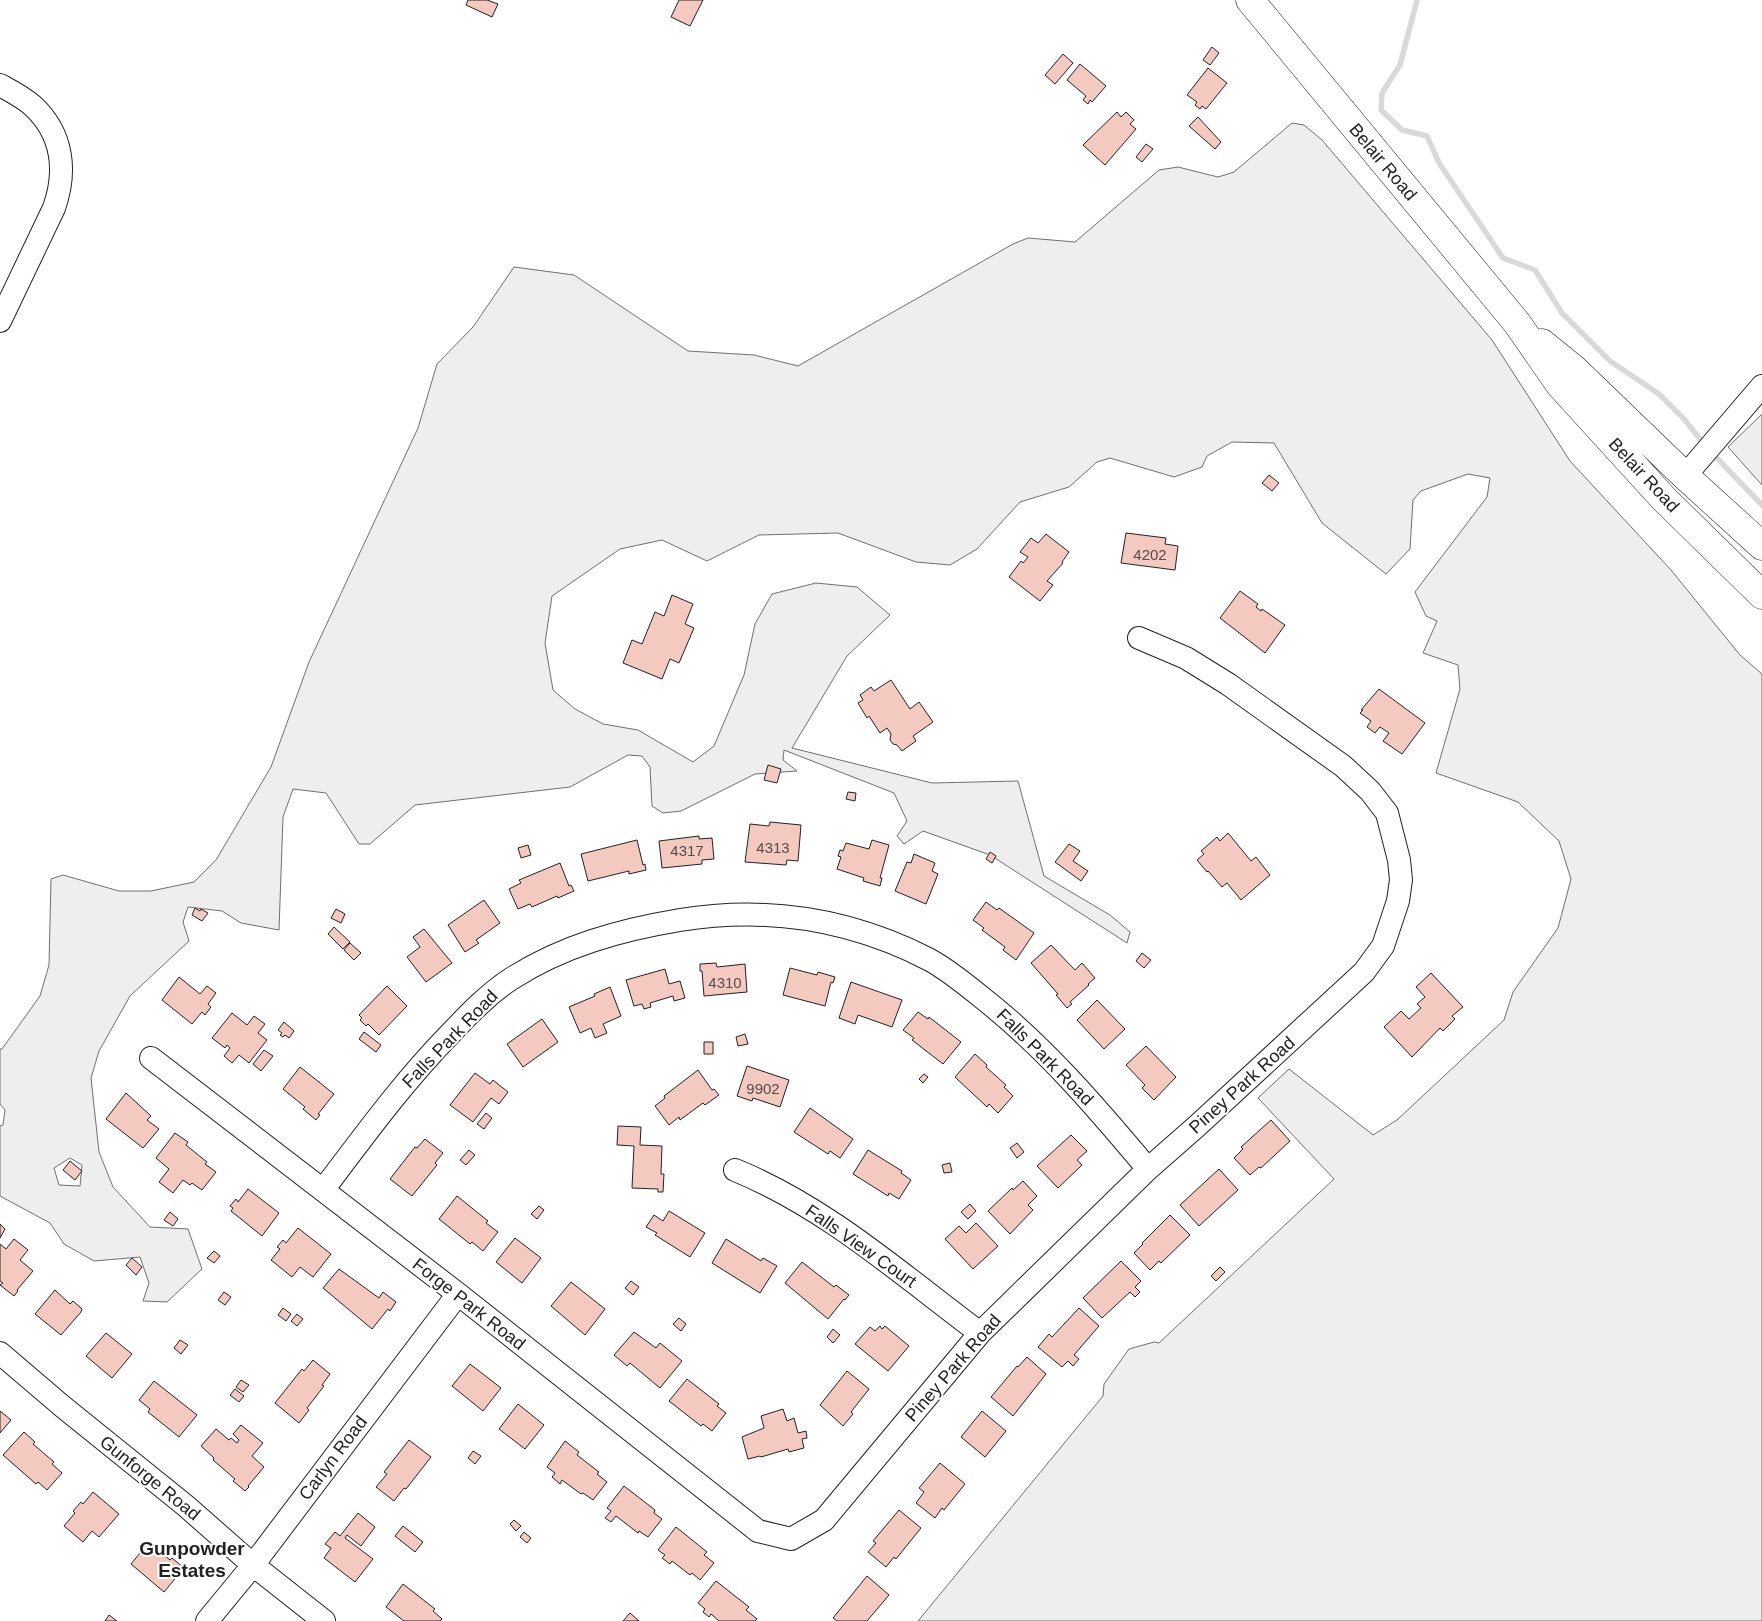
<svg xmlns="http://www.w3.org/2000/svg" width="1762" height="1621" viewBox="0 0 1762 1621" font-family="Helvetica,sans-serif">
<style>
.green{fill:#eee;stroke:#6f6f6f;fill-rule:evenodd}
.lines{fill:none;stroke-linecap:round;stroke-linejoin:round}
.stream{stroke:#d9d9d9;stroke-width:5.5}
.building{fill:#f3c9c0;stroke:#222}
.minor-casing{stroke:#222;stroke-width:24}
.highway-casing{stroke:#222;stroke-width:29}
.minor{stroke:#fff;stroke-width:22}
.highway{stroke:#fff;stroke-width:28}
.labels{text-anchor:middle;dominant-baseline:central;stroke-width:4;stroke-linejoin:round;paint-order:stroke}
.number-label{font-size:15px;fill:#564c4a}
.street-label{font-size:18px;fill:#222;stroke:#fff}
.neighbourhood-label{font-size:19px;font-weight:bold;fill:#222;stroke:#fff}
</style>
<rect width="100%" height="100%" fill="#fff"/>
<path class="green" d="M 1292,123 L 1304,125 L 1322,140 L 1492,340 L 1570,461 L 1671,570 L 1740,655 L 1762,674 L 1762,1621 L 918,1621 L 1103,1396 L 1104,1384 L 1129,1349 L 1154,1342 L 1159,1343 L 1334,1179 L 1258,1098 L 1289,1069 L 1373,1135 L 1397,1120 L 1504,1020 L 1513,992 L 1558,928 L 1571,879 L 1559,841 L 1518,802 L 1436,773 L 1460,689 L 1458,665 L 1423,653 L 1437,621 L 1426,616 L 1415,592 L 1487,497 L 1490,478 L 1468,474 L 1421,491 L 1413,500 L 1410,549 L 1386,574 L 1322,523 L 1274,443 L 1232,442 L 1207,456 L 1202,467 L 1174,477 L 1110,458 L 1097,462 L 1069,487 L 1020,502 L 977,549 L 950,565 L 916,562 L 838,533 L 759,535 L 707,561 L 662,540 L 620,549 L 552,596 L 545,643 L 553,690 L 575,709 L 603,724 L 638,730 L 693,762 L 714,746 L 744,675 L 755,624 L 772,594 L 816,583 L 857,587 L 890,615 L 847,656 L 792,748 L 932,783 L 1018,781 L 1044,876 L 1110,915 L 1130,932 L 1127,943 L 990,855 L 923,831 L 904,844 L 897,836 L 907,821 L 894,793 L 784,750 L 783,760 L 797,771 L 755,774 L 681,811 L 663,813 L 652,806 L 650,767 L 642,756 L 628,755 L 570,787 L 415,805 L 370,844 L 359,844 L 326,793 L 293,789 L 283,817 L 279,930 L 241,923 L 222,911 L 188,907 L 183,922 L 189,941 L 130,996 L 99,1051 L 91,1078 L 99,1152 L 113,1187 L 150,1227 L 188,1229 L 202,1269 L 167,1302 L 143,1301 L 149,1283 L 140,1257 L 94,1261 L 64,1244 L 50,1223 L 0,1196 L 0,1126 L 3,1125 L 5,1110 L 0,1104 L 0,1049 L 2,1049 L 40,996 L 49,965 L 51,879 L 63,875 L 119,891 L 151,891 L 194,882 L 216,860 L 271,767 L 309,662 L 418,428 L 437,364 L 473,327 L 514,267 L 574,275 L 688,351 L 754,355 L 798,366 L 1013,244 L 1028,238 L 1075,242 L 1159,170 L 1178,167 L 1218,177 L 1234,172 ZM 70,1158 L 82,1165 L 80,1186 L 59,1185 L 54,1168 Z
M 1762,414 L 1762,485 L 1728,447 Z"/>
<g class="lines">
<path class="stream" d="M 1417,0 L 1400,65 L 1382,93 L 1381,110 L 1402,130 L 1427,136 L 1439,163 L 1503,258 L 1535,270 L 1562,313 L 1610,361 L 1659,394 L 1684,419 L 1704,444
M 1712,453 L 1762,505"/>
</g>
<path class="building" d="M 468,0 L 487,0 L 498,4 L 492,17 L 466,5 Z
M 679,0 L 703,0 L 690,26 L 671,17 Z
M 1212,47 L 1219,53 L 1210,65 L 1203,60 Z
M 1063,54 L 1073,63 L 1055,84 L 1045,75 Z
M 1080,64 L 1106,86 L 1092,102 L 1090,100 L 1088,104 L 1083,100 L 1086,96 L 1067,80 Z
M 1208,68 L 1227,83 L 1206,109 L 1202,106 L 1200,109 L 1195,105 L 1197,102 L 1187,95 Z
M 1117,112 L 1121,117 L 1126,112 L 1134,120 L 1130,124 L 1136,129 L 1105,165 L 1083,145 Z
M 1198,117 L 1221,142 L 1215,149 L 1189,126 Z
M 1146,144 L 1153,149 L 1142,162 L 1136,157 Z
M 1269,475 L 1279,483 L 1272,491 L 1262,483 Z
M 1126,533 L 1166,538 L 1165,544 L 1178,546 L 1175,570 L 1121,563 Z
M 1046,534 L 1069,552 L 1062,562 L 1063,563 L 1047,581 L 1053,585 L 1040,601 L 1009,577 L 1021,561 L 1023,563 L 1028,557 L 1020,552 L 1031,538 L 1038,543 Z
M 1240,591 L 1258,604 L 1256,607 L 1261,611 L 1262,609 L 1285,625 L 1265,653 L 1220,618 Z
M 672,595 L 693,604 L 685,624 L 694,628 L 679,663 L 670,659 L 662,679 L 623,663 L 632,640 L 642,644 L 655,612 L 664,616 Z
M 891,680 L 910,709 L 919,702 L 933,722 L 913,736 L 916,741 L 902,751 L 897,745 L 893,744 L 890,740 L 891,734 L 887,728 L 880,733 L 869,716 L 867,718 L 858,703 L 863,700 L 860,695 L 871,687 L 874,691 Z
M 1379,689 L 1425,723 L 1402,754 L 1383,741 L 1389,733 L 1380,727 L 1375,733 L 1367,727 L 1371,721 L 1360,713 L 1363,710 L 1361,710 Z
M 768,765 L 781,769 L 777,783 L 764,780 Z
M 848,792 L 856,793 L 855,801 L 846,799 Z
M 770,822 L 801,825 L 798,861 L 787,860 L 786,865 L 745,862 L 750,824 L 769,826 Z
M 1228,833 L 1251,861 L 1256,857 L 1270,875 L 1241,900 L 1227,883 L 1222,887 L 1208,871 L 1207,872 L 1197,860 L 1204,854 L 1201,851 L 1217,837 L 1220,841 Z
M 699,836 L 699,839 L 712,838 L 714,859 L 702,860 L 702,864 L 662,868 L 659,841 Z
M 637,840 L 643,865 L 645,864 L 646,870 L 629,874 L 629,871 L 588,881 L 581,854 Z
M 872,840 L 889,845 L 880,878 L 882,878 L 880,886 L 863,881 L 864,878 L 837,869 L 841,857 L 838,856 L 840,850 L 843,851 L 846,843 L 869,849 Z
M 1069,844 L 1080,851 L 1073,861 L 1088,871 L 1081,881 L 1055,862 Z
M 528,845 L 531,855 L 521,858 L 518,848 Z
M 990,852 L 996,856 L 992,863 L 986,859 Z
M 914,854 L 935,863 L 932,871 L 938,874 L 926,904 L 895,891 L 907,862 L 911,863 Z
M 560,863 L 569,886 L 571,885 L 574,891 L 558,898 L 557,896 L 532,907 L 530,904 L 518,909 L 509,889 L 521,883 L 519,880 Z
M 484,900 L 500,923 L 476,940 L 479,943 L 465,952 L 448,925 Z
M 986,902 L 997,910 L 999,908 L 1034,933 L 1016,960 L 1003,950 L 1005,947 L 982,930 L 984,928 L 973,920 Z
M 195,908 L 200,911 L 201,909 L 208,913 L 202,921 L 192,915 Z
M 336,909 L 345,914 L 341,923 L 331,918 Z
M 334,927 L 350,942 L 343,949 L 328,934 Z
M 424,929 L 452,963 L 426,982 L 407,957 L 420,947 L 413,937 Z
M 350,943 L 361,953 L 354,960 L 344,950 Z
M 1051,945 L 1075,970 L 1082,963 L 1095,978 L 1088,984 L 1089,985 L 1070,1002 L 1072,1004 L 1067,1008 L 1056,995 L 1058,994 L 1031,963 Z
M 1142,953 L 1151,960 L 1144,968 L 1136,961 Z
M 716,963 L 717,967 L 745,964 L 747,992 L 704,996 L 702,971 L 700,971 L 700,964 Z
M 790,968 L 817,975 L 818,972 L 835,977 L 833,983 L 831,982 L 825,1006 L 783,995 Z
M 665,969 L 669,984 L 680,981 L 685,998 L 674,1001 L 673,996 L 650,1003 L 651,1007 L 644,1009 L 642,1004 L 634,1006 L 626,980 Z
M 1431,973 L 1463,1007 L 1452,1016 L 1455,1019 L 1443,1031 L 1440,1028 L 1412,1057 L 1384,1027 L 1401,1011 L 1409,1019 L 1421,1008 L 1417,1004 L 1425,997 L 1416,987 Z
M 179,977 L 200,994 L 207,986 L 216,993 L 208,1004 L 211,1007 L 205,1015 L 202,1012 L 192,1024 L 162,1000 Z
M 851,982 L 902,1000 L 892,1027 L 858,1015 L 855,1024 L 839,1018 Z
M 387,986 L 407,1006 L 379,1035 L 368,1024 L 366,1026 L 360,1020 L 362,1018 L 359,1015 Z
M 610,987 L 621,1016 L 603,1024 L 607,1033 L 595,1038 L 591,1028 L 580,1033 L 569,1007 L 595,996 L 594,994 Z
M 1097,1000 L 1125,1029 L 1104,1049 L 1077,1020 Z
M 918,1012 L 928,1019 L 929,1017 L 961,1042 L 943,1064 L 912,1040 L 914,1038 L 903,1030 Z
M 232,1013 L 247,1025 L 254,1016 L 265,1024 L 258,1033 L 267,1040 L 249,1063 L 239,1055 L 232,1063 L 224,1056 L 230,1048 L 227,1045 L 225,1048 L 212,1038 Z
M 542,1019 L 558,1042 L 523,1067 L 507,1044 Z
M 284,1022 L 294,1031 L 289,1038 L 285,1035 L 283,1037 L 280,1035 L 282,1033 L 278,1030 Z
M 364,1032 L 381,1045 L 376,1052 L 359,1039 Z
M 745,1034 L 748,1044 L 738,1046 L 736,1037 Z
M 704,1042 L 713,1042 L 713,1054 L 704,1054 Z
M 1146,1046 L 1176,1077 L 1154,1100 L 1142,1088 L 1145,1085 L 1126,1065 Z
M 264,1050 L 273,1056 L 261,1071 L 253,1064 Z
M 975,1054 L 987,1065 L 986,1067 L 1006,1085 L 1004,1087 L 1013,1096 L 998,1113 L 989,1104 L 987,1107 L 955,1077 Z
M 747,1066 L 789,1080 L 780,1107 L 753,1098 L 752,1101 L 737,1096 Z
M 300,1067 L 334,1094 L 318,1114 L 320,1115 L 316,1120 L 303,1109 L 305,1107 L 283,1089 Z
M 698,1070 L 712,1090 L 714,1089 L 719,1095 L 705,1105 L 703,1103 L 680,1120 L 679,1117 L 669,1125 L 655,1106 L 665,1098 L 664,1096 Z
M 475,1073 L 490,1084 L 493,1080 L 508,1092 L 499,1104 L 491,1098 L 473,1122 L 450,1105 Z
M 924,1074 L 928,1077 L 923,1083 L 919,1079 Z
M 126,1093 L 151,1116 L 147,1120 L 159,1129 L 143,1148 L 106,1119 Z
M 810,1108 L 853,1139 L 840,1158 L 830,1151 L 828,1154 L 794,1132 Z
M 486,1113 L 492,1118 L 484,1129 L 477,1124 Z
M 1271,1120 L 1290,1141 L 1261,1168 L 1259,1167 L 1250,1175 L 1234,1158 L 1243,1149 L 1241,1147 Z
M 618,1126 L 641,1127 L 640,1145 L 662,1146 L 661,1174 L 664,1174 L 663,1192 L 658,1192 L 658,1189 L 632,1188 L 634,1146 L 617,1145 Z
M 175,1133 L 188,1142 L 186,1145 L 207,1162 L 205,1164 L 216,1172 L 202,1190 L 192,1183 L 190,1185 L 183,1180 L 173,1193 L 159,1182 L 169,1169 L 156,1158 Z
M 1071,1135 L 1087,1151 L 1077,1160 L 1082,1165 L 1058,1188 L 1037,1166 Z
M 425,1139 L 443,1153 L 435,1163 L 437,1165 L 412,1196 L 390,1179 L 415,1147 L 417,1148 Z
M 1017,1143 L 1024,1152 L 1017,1158 L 1010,1148 Z
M 469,1150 L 475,1155 L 466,1165 L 460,1160 Z
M 868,1150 L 902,1171 L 901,1173 L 911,1180 L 899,1199 L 889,1193 L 888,1196 L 853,1174 Z
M 70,1161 L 82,1171 L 75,1180 L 63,1170 Z
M 950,1163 L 952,1172 L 944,1173 L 942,1165 Z
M 1219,1169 L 1238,1190 L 1199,1226 L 1180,1205 Z
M 1023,1181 L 1037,1196 L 1028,1205 L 1033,1210 L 1010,1234 L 988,1211 L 1012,1188 L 1013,1190 Z
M 248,1189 L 279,1213 L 262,1236 L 231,1211 L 233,1208 L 230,1206 L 236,1199 L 238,1202 Z
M 457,1196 L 488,1221 L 486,1223 L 498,1232 L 483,1251 L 472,1242 L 470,1244 L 439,1219 Z
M 970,1204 L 976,1211 L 968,1219 L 961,1212 Z
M 539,1206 L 544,1210 L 537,1219 L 531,1214 Z
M 669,1211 L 705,1233 L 690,1257 L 655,1235 L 657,1233 L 646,1227 L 654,1215 L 663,1221 Z
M 170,1212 L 178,1219 L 173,1226 L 164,1220 Z
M 1170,1215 L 1190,1235 L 1161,1263 L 1159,1261 L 1150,1270 L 1134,1253 L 1143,1244 L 1142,1243 Z
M 976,1223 L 998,1246 L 973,1269 L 945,1239 L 959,1226 L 966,1233 Z
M 0,1224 L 5,1229 L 0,1238 Z
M 298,1228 L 331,1254 L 313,1277 L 300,1267 L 292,1277 L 271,1260 L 280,1249 L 277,1247 L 283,1240 L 286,1243 Z
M 515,1238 L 541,1258 L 522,1283 L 496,1262 Z
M 14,1239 L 28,1250 L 20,1260 L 33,1271 L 17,1290 L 18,1291 L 14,1296 L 0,1285 L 3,1283 L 0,1281 L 0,1244 L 6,1249 Z
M 726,1239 L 761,1261 L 763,1258 L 777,1266 L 760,1293 L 712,1263 Z
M 214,1251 L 220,1256 L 214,1263 L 207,1258 Z
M 132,1258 L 142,1267 L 136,1275 L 126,1265 Z
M 1121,1261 L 1141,1281 L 1135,1287 L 1140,1292 L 1135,1297 L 1130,1292 L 1102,1318 L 1083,1298 Z
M 802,1262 L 834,1287 L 836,1285 L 849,1295 L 845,1300 L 844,1299 L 828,1319 L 785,1283 Z
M 1220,1267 L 1225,1272 L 1216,1281 L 1211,1276 Z
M 339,1269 L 379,1298 L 383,1292 L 396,1302 L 390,1311 L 388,1309 L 372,1329 L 323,1288 Z
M 631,1281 L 639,1287 L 633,1295 L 625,1288 Z
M 571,1282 L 605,1309 L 585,1335 L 551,1306 Z
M 55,1290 L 70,1304 L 73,1301 L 82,1309 L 81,1312 L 61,1335 L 35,1314 Z
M 224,1292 L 231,1297 L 225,1305 L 218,1300 Z
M 283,1308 L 291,1314 L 286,1321 L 278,1315 Z
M 1079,1308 L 1099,1326 L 1074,1355 L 1079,1359 L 1073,1366 L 1068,1361 L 1062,1367 L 1038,1347 L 1049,1334 L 1052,1337 Z
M 297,1314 L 303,1319 L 297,1326 L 291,1321 Z
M 679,1318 L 686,1324 L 681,1331 L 673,1324 Z
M 880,1326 L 882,1329 L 885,1326 L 909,1346 L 888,1371 L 855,1344 L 870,1327 L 875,1331 Z
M 833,1329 L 840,1335 L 833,1343 L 827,1337 Z
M 634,1332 L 656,1348 L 660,1343 L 682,1361 L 660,1388 L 630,1363 L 627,1366 L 614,1355 Z
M 106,1333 L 132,1354 L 112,1378 L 86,1356 Z
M 180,1340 L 188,1345 L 181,1354 L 174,1348 Z
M 1027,1357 L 1046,1374 L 1013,1416 L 991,1397 L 1017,1366 L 1018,1367 Z
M 313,1360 L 330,1374 L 322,1385 L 324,1386 L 307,1408 L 309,1410 L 299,1423 L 275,1403 L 302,1369 L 304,1371 Z
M 470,1364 L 501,1388 L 483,1411 L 452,1386 Z
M 847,1371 L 869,1389 L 851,1412 L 853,1414 L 843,1426 L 820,1405 Z
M 687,1379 L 719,1404 L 717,1406 L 726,1413 L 712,1431 L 703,1424 L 701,1426 L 669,1401 Z
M 241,1380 L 249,1385 L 243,1392 L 236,1387 Z
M 154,1381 L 197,1415 L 179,1437 L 148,1412 L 150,1409 L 139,1400 Z
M 235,1389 L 244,1396 L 239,1402 L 230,1395 Z
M 518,1404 L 544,1425 L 525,1449 L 499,1429 Z
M 783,1409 L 787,1421 L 794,1418 L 798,1433 L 806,1431 L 807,1438 L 802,1439 L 804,1448 L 789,1452 L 788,1449 L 761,1457 L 760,1456 L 748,1459 L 742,1437 L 764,1428 L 761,1416 Z
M 0,1411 L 11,1420 L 0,1433 Z
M 982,1411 L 1006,1431 L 985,1457 L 961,1437 Z
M 241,1425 L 263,1443 L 252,1456 L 264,1467 L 248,1486 L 249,1487 L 245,1491 L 233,1481 L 235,1479 L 213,1460 L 214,1458 L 201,1446 L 216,1429 L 229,1440 L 231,1438 L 237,1443 L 239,1440 L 233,1434 Z
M 24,1432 L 35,1442 L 33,1444 L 54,1462 L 52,1464 L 62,1473 L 47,1490 L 38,1482 L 36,1484 L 3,1455 Z
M 409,1440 L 431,1457 L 406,1489 L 404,1488 L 394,1501 L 376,1487 L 387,1474 L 384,1472 Z
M 565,1441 L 579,1452 L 577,1455 L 599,1472 L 597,1474 L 607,1482 L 593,1500 L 583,1493 L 581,1494 L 562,1480 L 560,1484 L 552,1477 L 555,1473 L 547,1467 Z
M 473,1451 L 481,1456 L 475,1464 L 468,1458 Z
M 940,1463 L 965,1484 L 944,1510 L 942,1508 L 935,1518 L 916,1503 L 924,1492 L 919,1488 Z
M 624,1486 L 655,1510 L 654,1513 L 662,1519 L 648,1537 L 639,1531 L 638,1533 L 616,1516 L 611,1522 L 605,1518 L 611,1511 L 607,1508 Z
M 93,1492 L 119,1514 L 99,1537 L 92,1531 L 83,1542 L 64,1526 L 75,1513 L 73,1511 L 81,1502 L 83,1504 Z
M 899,1510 L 921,1528 L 896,1559 L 894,1557 L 886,1567 L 868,1552 L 876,1543 L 873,1541 Z
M 358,1513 L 375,1527 L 361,1546 L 347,1535 L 345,1538 L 373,1559 L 355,1582 L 324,1558 L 331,1548 L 325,1544 L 335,1532 L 340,1536 Z
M 514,1520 L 521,1526 L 516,1531 L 510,1524 Z
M 403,1526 L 423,1542 L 415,1552 L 395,1536 Z
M 676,1527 L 707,1552 L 704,1555 L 714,1563 L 700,1580 L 692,1573 L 690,1575 L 672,1561 L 670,1564 L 662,1558 L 665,1555 L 658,1550 Z
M 524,1532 L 531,1538 L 527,1543 L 520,1537 Z
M 149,1542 L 170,1560 L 172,1558 L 184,1568 L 164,1592 L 131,1564 Z
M 867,1576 L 889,1595 L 867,1621 L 837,1621 L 833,1618 Z
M 716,1581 L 749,1607 L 746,1610 L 757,1619 L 755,1621 L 719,1621 L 711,1614 L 709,1617 L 703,1612 L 705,1609 L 698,1603 Z
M 403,1584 L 435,1609 L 433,1611 L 442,1619 L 440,1621 L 404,1621 L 386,1607 Z
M 630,1613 L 639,1621 L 623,1621 Z
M 109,1615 L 117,1621 L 105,1621 Z"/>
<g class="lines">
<defs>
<path id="minor" d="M 0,85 C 11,91 23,97 33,106 C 63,134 67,171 54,208 L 0,321
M 1685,476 L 1762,386
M 151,1058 L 458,1294 L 758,1531 L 791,1539 L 824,1520 L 980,1333 L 1148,1169 L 1197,1126 L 1364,972 L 1383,946 L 1398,901 L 1401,880 L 1399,860 L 1387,813 L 1370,791 L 1343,766 L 1228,684 L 1186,658 L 1139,638
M 735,1170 C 826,1207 902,1275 980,1333
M 323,1190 C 364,1136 403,1082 450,1034 C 469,1014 488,994 511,979 C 562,946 620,930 680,920 C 767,906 851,919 930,960 C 948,970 964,983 980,996 C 1044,1046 1096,1107 1148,1169
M 0,1353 L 62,1406 L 186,1506 L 253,1565 L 324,1621
M 207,1621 L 253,1565 L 458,1294"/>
<path id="highway" d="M 1250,0 L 1517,323 L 1560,385 L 1664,499 L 1762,595
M 1542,343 L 1574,369 L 1685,476 L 1762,546"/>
</defs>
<use href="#minor" class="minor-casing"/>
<use href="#highway" class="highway-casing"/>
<use href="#minor" class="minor"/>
<use href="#highway" class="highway"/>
</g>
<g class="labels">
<g class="number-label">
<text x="1150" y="554">4202</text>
<text x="773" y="847">4313</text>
<text x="687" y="850">4317</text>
<text x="725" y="982">4310</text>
<text x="763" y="1088">9902</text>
</g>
<g class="street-label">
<text transform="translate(1383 162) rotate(50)">Belair Road</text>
<text transform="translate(1644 475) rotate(47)">Belair Road</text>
<text transform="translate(450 1039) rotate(-46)">Falls Park Road</text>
<text transform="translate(1045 1057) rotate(45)">Falls Park Road</text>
<text transform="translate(1242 1085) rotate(-42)">Piney Park Road</text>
<text transform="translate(861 1246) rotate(35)">Falls View Court</text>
<text transform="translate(469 1304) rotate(38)">Forge Park Road</text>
<text transform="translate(953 1368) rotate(-49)">Piney Park Road</text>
<text transform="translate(333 1458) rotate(-53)">Carlyn Road</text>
<text transform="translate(150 1478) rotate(39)">Gunforge Road</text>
</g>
<g class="neighbourhood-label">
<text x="192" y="1548">Gunpowder<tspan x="192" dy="22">Estates</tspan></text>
</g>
</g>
</svg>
